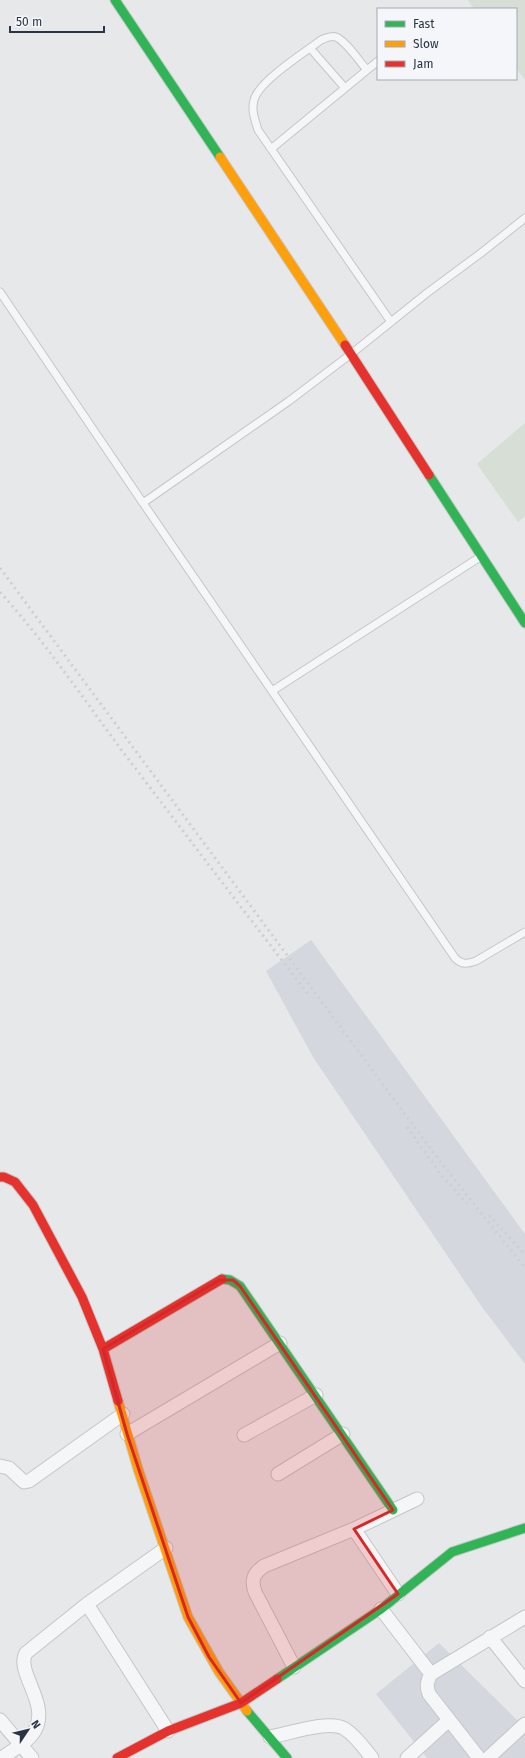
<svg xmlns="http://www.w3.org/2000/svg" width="525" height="1758" viewBox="0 0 525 1758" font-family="'Fira Sans',sans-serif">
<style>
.built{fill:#d4d7dd}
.green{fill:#d6ded6}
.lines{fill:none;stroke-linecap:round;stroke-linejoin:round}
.lane-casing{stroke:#c4c6c8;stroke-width:9}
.street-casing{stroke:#c4c6c8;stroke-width:15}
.fast-casing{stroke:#c4c6c8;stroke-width:11}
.slow-casing{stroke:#c4c6c8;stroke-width:11}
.jam-casing{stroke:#c4c6c8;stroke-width:11}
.lane{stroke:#f5f6f7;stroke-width:7}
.street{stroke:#f5f6f7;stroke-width:13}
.fast{stroke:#30b455;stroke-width:9}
.slow{stroke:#ff9f0a;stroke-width:9}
.jam{stroke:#e5322d;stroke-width:9}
.rail{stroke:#cecfd2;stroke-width:3;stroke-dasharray:2 4;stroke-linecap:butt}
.marked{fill:#d62828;fill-opacity:0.2;stroke:#d62828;stroke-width:3;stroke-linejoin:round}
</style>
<rect width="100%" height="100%" fill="#e6e8ea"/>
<path class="built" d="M 311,940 L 525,1234 L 525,1364 L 482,1307 L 313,1057 L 266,971 Z
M 439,1643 L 517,1720 L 525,1716 L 525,1758 L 427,1758 L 376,1694 Z"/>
<path class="green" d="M 468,0 L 525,0 L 525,80 L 516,68 L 516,9 L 474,9 Z
M 525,423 L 525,516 L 518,522 L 477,464 Z"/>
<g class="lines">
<defs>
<path id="lane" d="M 310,48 L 345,88
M 367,70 C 359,61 346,41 336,37 C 331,35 326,38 321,40 C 304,53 259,81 254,100 C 251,110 255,120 258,130 L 391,322
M 271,149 L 378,61
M 0,292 L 143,503 L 455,958 C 462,965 467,964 476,961 L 525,932
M 143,503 L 289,401 L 351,354 L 427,293 L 481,253 L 525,218
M 272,691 L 480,557"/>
<path id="street" d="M 127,1434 L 280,1343
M 244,1435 L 316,1395
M 0,1466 L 9,1468 L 24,1482 L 29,1481 L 123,1414
M 278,1474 L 343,1434
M 354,1529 L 398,1594
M 87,1604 L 168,1731
M 381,1609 L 431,1674
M 490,1637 L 525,1681
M 294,1667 L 255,1592 C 251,1580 253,1574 264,1566 L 354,1529 L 417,1499
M 0,1720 L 32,1758
M 270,1737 C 288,1734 329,1719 345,1729 C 356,1736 364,1748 372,1758
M 2,1758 C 12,1750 29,1742 35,1730 C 50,1703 15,1672 26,1653 L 87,1604 L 166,1548
M 407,1758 L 449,1720
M 479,1758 L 429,1694 C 426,1686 427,1681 431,1674 L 525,1617
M 488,1758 L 525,1724"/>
<path id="fast" d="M 115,0 L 220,157
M 429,475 L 525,623
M 222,1279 L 230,1280 L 240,1286 L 393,1510
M 277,1679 L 381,1609 L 452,1552 L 525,1528
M 247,1711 L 287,1758"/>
<path id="slow" d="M 220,157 L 345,345
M 118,1401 L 138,1469 L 188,1617 L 219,1672 L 247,1711"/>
<path id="jam" d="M 345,345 L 429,475
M 0,1177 L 4,1177 L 15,1182 L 33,1205 L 82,1297 L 103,1349 L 118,1401
M 103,1349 L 222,1279
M 117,1758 L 168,1731 L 241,1703 L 277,1679"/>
</defs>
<use href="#lane" class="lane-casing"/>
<use href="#street" class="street-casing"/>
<use href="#fast" class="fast-casing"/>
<use href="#slow" class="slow-casing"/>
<use href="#jam" class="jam-casing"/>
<use href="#lane" class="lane"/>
<use href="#street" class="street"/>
<use href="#fast" class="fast"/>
<use href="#slow" class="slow"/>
<use href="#jam" class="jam"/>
<path class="rail" d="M 0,568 L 439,1160 L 525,1268
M 0,592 C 44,641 81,695 120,748 C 183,831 245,913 309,995
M 407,1127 L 439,1172 L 467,1204
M 489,1215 L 525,1255"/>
</g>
<path class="marked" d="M 219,1280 L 233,1280 L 240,1286 L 393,1510 L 354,1529 L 398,1594 L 241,1703 L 209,1657 L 188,1617 L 127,1434 L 103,1349 Z"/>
<rect x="377" y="8" width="140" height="72" fill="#f4f6f9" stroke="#a4a8b1"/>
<rect x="385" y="21" width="20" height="6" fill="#30b455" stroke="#a4a8b1"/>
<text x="413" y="28" font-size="12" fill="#2b3445">Fast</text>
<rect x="385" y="41" width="20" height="6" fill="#ff9f0a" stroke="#a4a8b1"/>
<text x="413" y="48" font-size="12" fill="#2b3445">Slow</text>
<rect x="385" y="61" width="20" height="6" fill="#e5322d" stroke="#a4a8b1"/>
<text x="413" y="68" font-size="12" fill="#2b3445">Jam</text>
<g transform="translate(28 1730) rotate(55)" stroke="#f4f6f9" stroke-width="3" paint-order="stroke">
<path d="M0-3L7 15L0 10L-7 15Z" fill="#2b3445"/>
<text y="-6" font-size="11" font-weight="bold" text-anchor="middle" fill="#2b3445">N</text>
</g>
<path d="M10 26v6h94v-6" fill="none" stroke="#2b3445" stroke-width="2"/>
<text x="16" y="26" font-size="12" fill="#2b3445" stroke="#f4f6f9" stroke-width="3" paint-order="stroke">50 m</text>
</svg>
